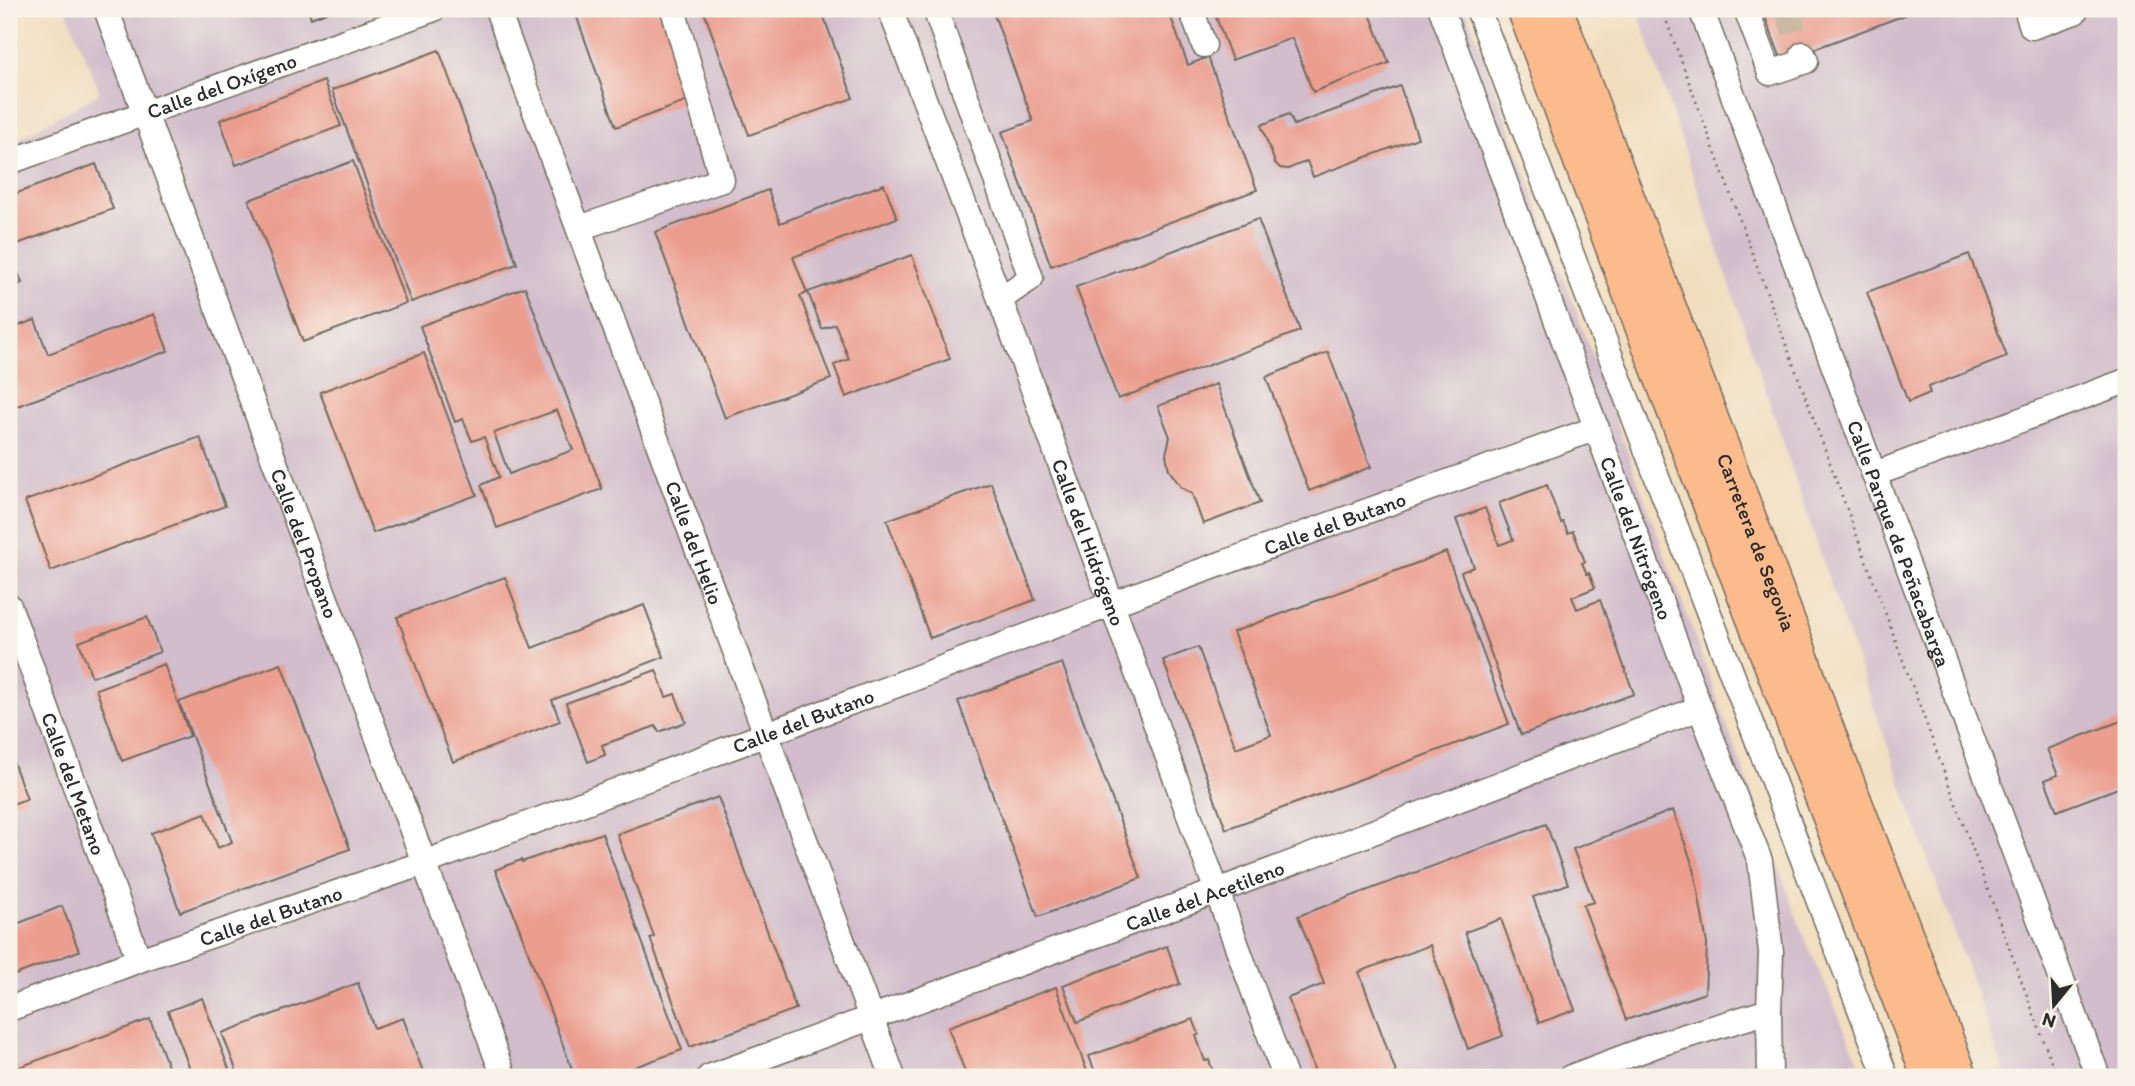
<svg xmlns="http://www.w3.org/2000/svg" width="2135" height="1086" viewBox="0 0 2135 1086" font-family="Itim,sans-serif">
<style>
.industrial{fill:#d1bdcb}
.building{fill:#eb9d8e;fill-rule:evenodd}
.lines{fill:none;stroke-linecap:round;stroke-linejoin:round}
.minor-tunnel{stroke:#cabaa1;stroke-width:24;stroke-dasharray:24 12;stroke-linecap:butt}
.minor-casing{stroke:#716a5f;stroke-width:27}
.highway-casing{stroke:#716a5f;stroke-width:38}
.path{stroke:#716a5f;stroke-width:2.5;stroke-dasharray:2 5;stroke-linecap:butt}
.minor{stroke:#fff;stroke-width:24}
.highway{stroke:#fbbb8c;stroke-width:35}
.labels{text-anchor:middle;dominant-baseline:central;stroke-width:7;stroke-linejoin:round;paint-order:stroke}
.street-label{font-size:21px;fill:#2b2b2b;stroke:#f7f3e8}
</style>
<rect width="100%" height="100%" fill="#f7f3e8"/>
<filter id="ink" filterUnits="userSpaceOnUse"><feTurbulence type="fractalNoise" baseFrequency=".0143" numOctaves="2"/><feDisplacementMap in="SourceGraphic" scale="14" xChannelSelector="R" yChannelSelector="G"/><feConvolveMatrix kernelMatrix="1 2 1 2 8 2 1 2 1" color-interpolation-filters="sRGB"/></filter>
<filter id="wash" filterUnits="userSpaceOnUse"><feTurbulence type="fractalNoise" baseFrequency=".00686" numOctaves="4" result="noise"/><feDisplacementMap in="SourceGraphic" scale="28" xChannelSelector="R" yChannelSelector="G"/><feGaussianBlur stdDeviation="1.57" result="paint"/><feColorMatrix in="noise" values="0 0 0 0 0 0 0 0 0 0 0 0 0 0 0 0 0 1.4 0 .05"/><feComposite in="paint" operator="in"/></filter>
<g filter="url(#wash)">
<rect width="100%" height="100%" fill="#f2debf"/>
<path class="industrial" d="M 66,9 L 1466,9 L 1804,937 L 1866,1077 L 9,1077 L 9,144 L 100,93 Z
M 1637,9 L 2126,9 L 2126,1077 L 2006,1077 L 1843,621 Z"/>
<g id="blocks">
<path class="building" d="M 308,9 L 334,9 L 311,18 Z
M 574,9 L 661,9 L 694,99 L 616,127 Z
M 703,9 L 821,9 L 853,98 L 749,135 Z
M 992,9 L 1168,9 L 1188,65 L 1208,57 L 1257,190 L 1051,266 L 1002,132 L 1033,121 Z
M 1213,9 L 1368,9 L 1389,63 L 1313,92 L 1292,38 L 1232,60 Z
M 1762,9 L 1921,9 L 1782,61 Z
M 439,50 L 517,264 L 411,302 L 332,90 Z
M 324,81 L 341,126 L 236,165 L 220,120 Z
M 1400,86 L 1418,138 L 1313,177 L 1307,161 L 1288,169 L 1280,168 L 1275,163 L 1261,125 L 1289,114 L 1294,125 Z
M 353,161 L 406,303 L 303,342 L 249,200 Z
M 96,164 L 113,209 L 9,247 L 9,196 Z
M 884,184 L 897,218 L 793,257 L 807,293 L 800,296 L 831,379 L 725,418 L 655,232 L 768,190 L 780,223 Z
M 1258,219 L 1300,331 L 1118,399 L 1076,287 Z
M 9,249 L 22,283 L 9,288 Z
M 1969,254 L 2007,357 L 1928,387 L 1930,393 L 1908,402 L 1867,292 Z
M 912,255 L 950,359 L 846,397 L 834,365 L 849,359 L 835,324 L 822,329 L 808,292 Z
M 525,287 L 602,489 L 497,528 L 481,485 L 499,477 L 484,437 L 472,441 L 463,419 L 455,422 L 420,326 ZM 557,410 L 573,450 L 509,474 L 494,433 Z
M 154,314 L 168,351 L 9,409 L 9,329 L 35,320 L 48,354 Z
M 1328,352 L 1371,467 L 1309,491 L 1266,377 Z
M 424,353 L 477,495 L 373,533 L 320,392 Z
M 1216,384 L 1260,503 L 1203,524 L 1192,494 L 1181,487 L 1169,470 L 1166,454 L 1170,437 L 1158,406 Z
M 200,437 L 225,506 L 51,571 L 25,501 Z
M 991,483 L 1035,600 L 930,638 L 887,520 Z
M 1547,485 L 1561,523 L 1563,522 L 1568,533 L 1573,531 L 1585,562 L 1582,563 L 1587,574 L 1589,573 L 1595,588 L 1572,597 L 1577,609 L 1600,600 L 1634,694 L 1521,735 L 1461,572 L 1474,567 L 1456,519 L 1485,508 L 1499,545 L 1513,540 L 1499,503 Z
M 1446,552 L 1509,724 L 1226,829 L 1163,660 L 1198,647 L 1236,748 L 1271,735 L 1233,632 Z
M 505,577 L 532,648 L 644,605 L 664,657 L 552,700 L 560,721 L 453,762 L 397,617 Z
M 147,617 L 160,652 L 92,677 L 79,642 Z
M 1062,663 L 1141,878 L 1038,917 L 958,701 Z
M 164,664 L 190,736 L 122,761 L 96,689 Z
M 281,664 L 350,849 L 180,912 L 151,833 L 205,813 L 218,848 L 232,842 L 179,702 Z
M 656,670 L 666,697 L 675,694 L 686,722 L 659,732 L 656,726 L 602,745 L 605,755 L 588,762 L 566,703 Z
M 2126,719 L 2126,785 L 2057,811 L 2045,780 L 2058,775 L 2047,749 Z
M 9,751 L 27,799 L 9,805 Z
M 718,797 L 796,1009 L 690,1047 L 650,938 L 654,937 L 617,834 Z
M 1673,810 L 1694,869 L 1707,944 L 1705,993 L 1626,1020 L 1583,905 L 1594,902 L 1573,849 Z
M 1546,824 L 1568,884 L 1533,897 L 1575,1010 L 1539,1023 L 1501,919 L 1465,932 L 1503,1036 L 1468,1049 L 1430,945 L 1359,972 L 1397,1075 L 1391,1077 L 1317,1077 L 1288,998 L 1324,984 L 1298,916 Z
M 602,833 L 682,1050 L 607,1077 L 575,1077 L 512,909 L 495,870 L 521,860 L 522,862 Z
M 62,906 L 79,951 L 9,977 L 9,927 Z
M 1167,946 L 1180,984 L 1077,1022 L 1063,985 Z
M 358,983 L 374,1028 L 403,1018 L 425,1077 L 239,1077 L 222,1033 Z
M 1056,987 L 1089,1077 L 967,1077 L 948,1027 Z
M 202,998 L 232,1077 L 193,1077 L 168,1011 Z
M 150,1019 L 172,1077 L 14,1077 L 11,1070 Z
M 1193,1019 L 1199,1034 L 1196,1036 L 1205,1061 L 1209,1060 L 1213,1072 L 1210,1073 L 1211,1077 L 1097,1077 L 1089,1056 Z"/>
</g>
</g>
<g filter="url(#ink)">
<use href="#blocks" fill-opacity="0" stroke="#716a5f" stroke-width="2"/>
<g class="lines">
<path class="minor-tunnel" d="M 1786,9 L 1803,54"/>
<defs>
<g id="minor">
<path id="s1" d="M 106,9 L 504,1077"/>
<path id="s2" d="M 497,9 L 893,1077"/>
<path id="s3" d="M 890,9 L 1000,299 L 1285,1077"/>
<path d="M 935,9 L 1031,278 L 1000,299"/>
<path d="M 1191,9 L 1204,45"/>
<path id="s4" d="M 1441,9 L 1700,708 L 1760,861 L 1771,952 L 1769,1011 L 1770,1077"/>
<path d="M 1478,9 L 1886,1077"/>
<path id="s5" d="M 1701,9 L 2098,1077"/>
<path d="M 1746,9 L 1770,73 L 1806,61 L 1803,54"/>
<path d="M 2026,9 L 2032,27 L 2075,12 L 2073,9"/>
<path id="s6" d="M 9,162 L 434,9"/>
<path d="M 579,228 L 722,180 L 673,9"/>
<path d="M 1875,474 L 2126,381"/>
<path id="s7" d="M 9,606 L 139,960"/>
<path id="s8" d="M 9,1009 L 139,960 L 424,863 L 1157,587 L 1597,428"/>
<path id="s9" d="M 709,1077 L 1228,887 L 1700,708"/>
<path d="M 1571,1077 L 1659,1044 L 1769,1011"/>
</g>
<g id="highway">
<path d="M 1525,9 L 1652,351 L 1930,1077"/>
<path id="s10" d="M 1555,9 L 1796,644 L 1821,716 L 1960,1077"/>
</g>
</defs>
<use href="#minor" class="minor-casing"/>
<use href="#highway" class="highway-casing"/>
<path class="path" d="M 1662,9 L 2057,1077"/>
<use href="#minor" class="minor"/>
<use href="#highway" class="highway"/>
</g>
</g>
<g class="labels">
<g class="street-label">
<text stroke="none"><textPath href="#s6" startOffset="226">Calle del Oxígeno</textPath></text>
<text stroke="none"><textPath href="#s8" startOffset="1412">Calle del Butano</textPath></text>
<text stroke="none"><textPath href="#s4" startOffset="564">Calle del Nitrógeno</textPath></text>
<text stroke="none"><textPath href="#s1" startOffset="570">Calle del Propano</textPath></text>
<text stroke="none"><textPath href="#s2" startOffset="569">Calle del Helio</textPath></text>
<text stroke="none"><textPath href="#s3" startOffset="569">Calle del Hidrógeno</textPath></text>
<text stroke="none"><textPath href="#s10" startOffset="570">Carretera de Segovia</textPath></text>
<text stroke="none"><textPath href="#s5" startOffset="570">Calle Parque de Peñacabarga</textPath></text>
<text stroke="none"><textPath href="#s8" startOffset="845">Calle del Butano</textPath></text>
<text stroke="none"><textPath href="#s7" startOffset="189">Calle del Metano</textPath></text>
<text stroke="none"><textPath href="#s9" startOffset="528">Calle del Acetileno</textPath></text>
<text stroke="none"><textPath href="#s8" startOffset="278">Calle del Butano</textPath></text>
</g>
</g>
<rect width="2135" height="1086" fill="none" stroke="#f7f3e8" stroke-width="35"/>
<g transform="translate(2054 1005) rotate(198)" stroke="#f7f3e8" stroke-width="5" paint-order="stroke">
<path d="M0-5L12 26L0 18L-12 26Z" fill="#2b2b2b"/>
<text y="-10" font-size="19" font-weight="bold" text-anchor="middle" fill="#2b2b2b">N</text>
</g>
</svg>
